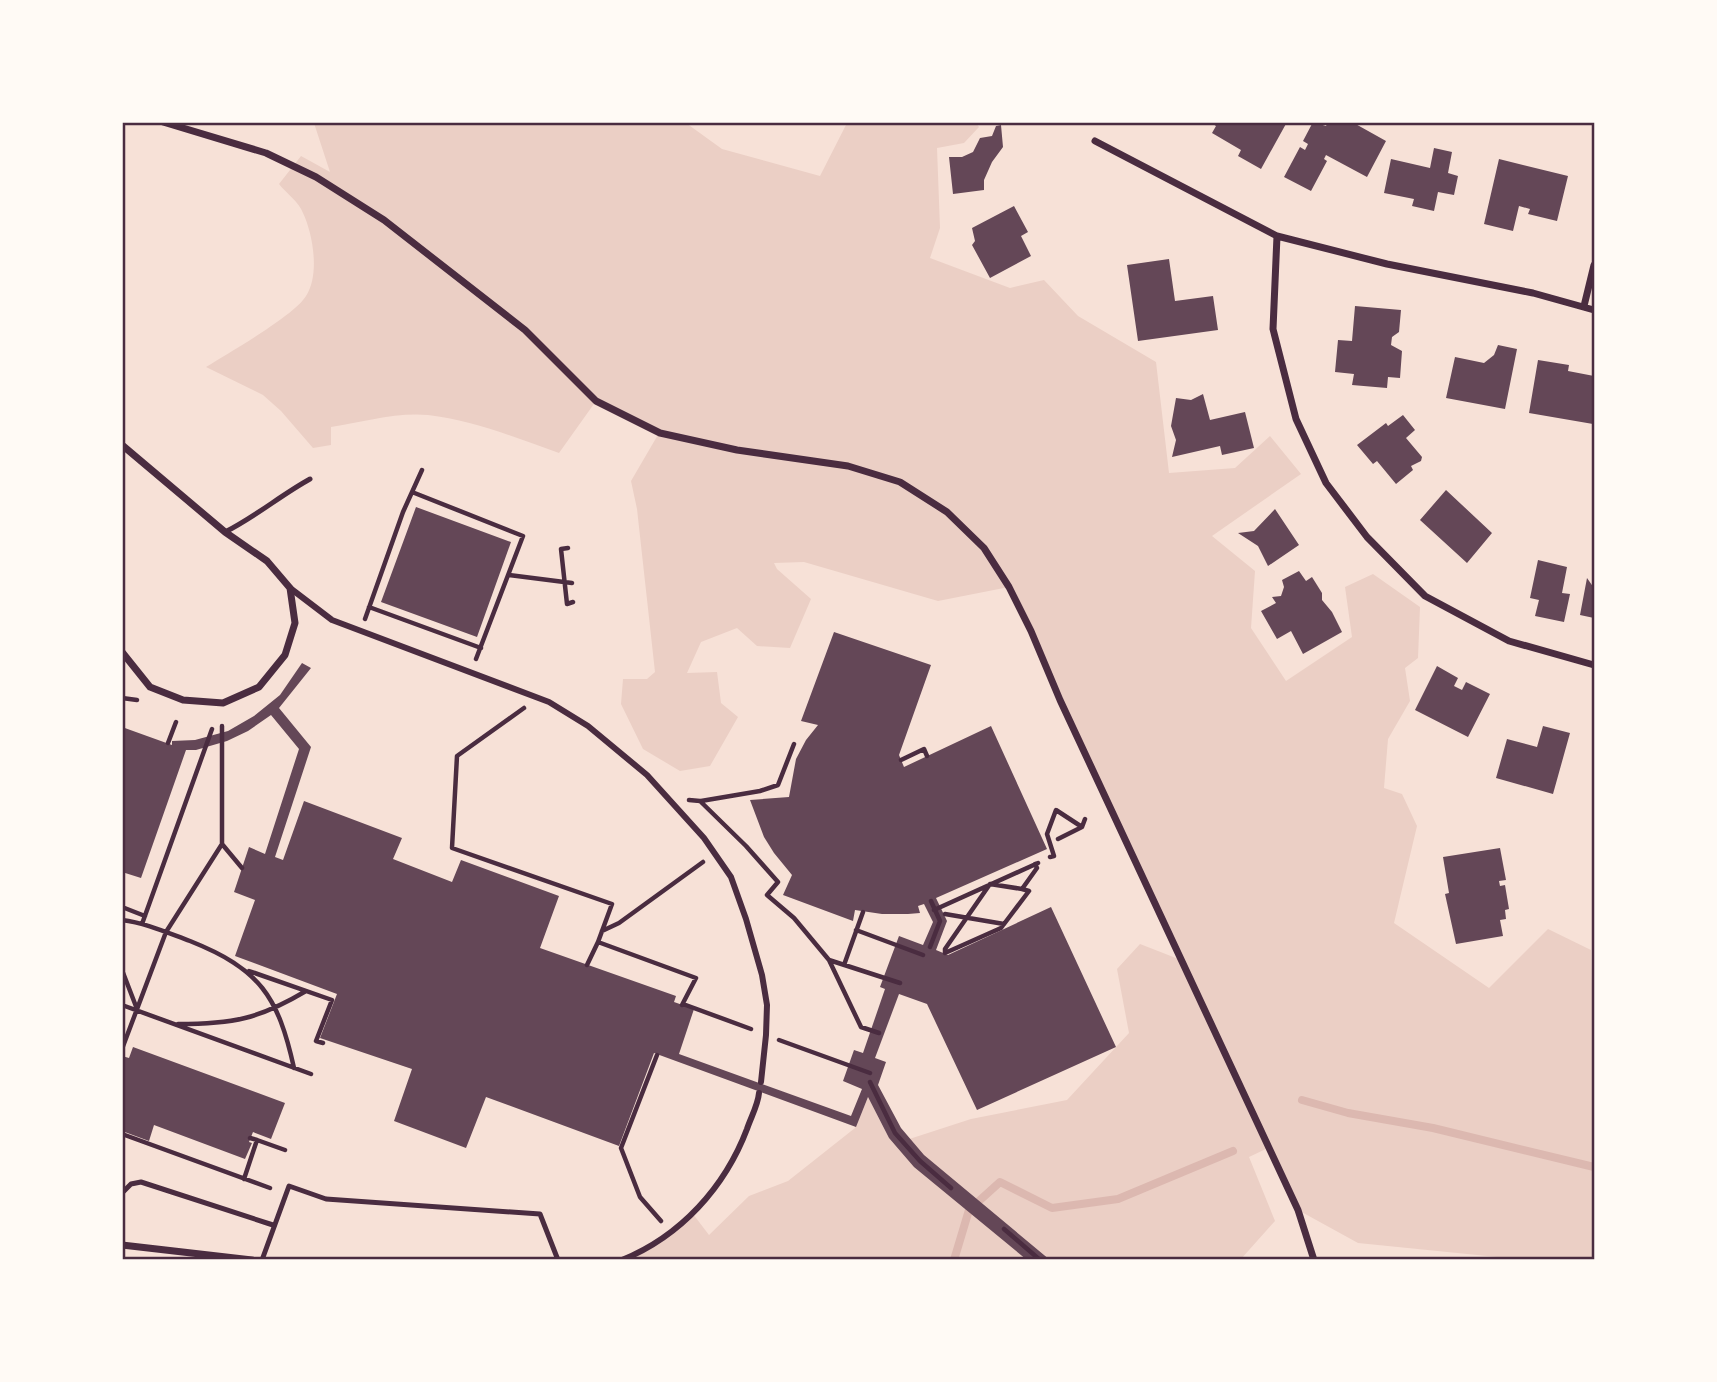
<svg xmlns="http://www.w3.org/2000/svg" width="1717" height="1382" viewBox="0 0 1717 1382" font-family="Lato,sans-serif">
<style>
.green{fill:#ebcfc5}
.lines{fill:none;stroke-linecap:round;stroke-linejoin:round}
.stream{stroke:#dcb8b0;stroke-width:8}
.building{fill:#644757}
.path{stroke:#4a2c40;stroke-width:4.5}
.service{stroke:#4a2c40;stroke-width:5}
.pedestrian{stroke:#4a2c40;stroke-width:6}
.minor{stroke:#4a2c40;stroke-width:7}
.neatline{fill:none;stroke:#4a2c40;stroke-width:2.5}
</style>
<rect width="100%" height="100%" fill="#f7e1d7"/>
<path class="green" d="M 314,123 L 686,123 L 722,149 L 820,176 L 847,123 L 976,123 L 979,127 L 964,143 L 937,148 L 940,228 L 930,258 L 1010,288 L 1044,280 L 1078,316 L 1156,362 L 1169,473 L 1235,468 L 1270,436 L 1301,474 L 1212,536 L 1255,571 L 1251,628 L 1286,681 L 1352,637 L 1345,587 L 1373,574 L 1420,607 L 1418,658 L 1405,668 L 1410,701 L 1388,739 L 1384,788 L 1402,794 L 1417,826 L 1394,923 L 1489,988 L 1548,929 L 1591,950 L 1594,1061 L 1594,1259 L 1517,1259 L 1358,1243 L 1298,1210 L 1268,1148 L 1249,1157 L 1275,1221 L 1241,1259 L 622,1259 L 638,1253 L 693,1214 L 709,1235 L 749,1196 L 788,1181 L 855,1128 L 868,1097 L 889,1138 L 894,1144 L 971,1119 L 1067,1100 L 1129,1033 L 1117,969 L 1140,944 L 1181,960 L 1009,587 L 938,601 L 804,562 L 774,563 L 777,569 L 811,599 L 790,648 L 757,646 L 737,628 L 701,642 L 687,673 L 717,672 L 721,703 L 738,717 L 710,766 L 680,771 L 643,749 L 621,704 L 623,679 L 647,679 L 655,672 L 637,509 L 631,481 L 659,433 L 596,401 L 559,453 C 516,438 473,420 428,415 C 397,412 362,422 331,427 L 331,445 L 313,448 L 281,411 L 263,395 L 206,367 C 228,353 294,316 306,296 C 320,275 313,234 303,213 C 299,202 286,193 279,184 L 301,156 L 330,172 Z"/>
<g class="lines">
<path class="stream" d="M 1302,1100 L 1348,1113 L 1433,1128 L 1594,1167
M 954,1260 L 969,1210 L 1000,1182 L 1052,1208 L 1118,1199 L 1233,1151"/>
</g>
<path class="building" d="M 1210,122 L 1287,122 L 1261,169 L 1238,156 L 1241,150 L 1212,133 L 1216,126 Z
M 1313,122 L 1326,126 L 1328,122 L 1352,122 L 1386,141 L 1367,177 L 1326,155 L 1324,159 L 1327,161 L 1311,191 L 1284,177 L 1300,147 L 1305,150 L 1308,144 L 1303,141 Z
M 1001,125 L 1003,147 L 992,162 L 984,180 L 984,190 L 953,194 L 949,157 L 962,157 L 973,152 L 980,138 L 992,136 L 996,126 Z
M 1434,148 L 1452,152 L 1448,173 L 1458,176 L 1454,195 L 1438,192 L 1434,211 L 1412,206 L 1414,199 L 1384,193 L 1391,159 L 1430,168 Z
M 1499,159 L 1568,176 L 1557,221 L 1528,214 L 1530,209 L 1519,206 L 1513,231 L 1484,224 Z
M 1014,206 L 1028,232 L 1021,236 L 1031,256 L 990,278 L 972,245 L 975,241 L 972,228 Z
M 1169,259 L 1175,301 L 1213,296 L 1218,330 L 1138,341 L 1127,265 Z
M 1355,306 L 1401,310 L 1399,332 L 1392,337 L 1391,345 L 1402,351 L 1400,378 L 1388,377 L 1387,388 L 1352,385 L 1354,374 L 1335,372 L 1338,340 L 1352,341 Z
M 1498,345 L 1517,349 L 1505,409 L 1446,398 L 1455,357 L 1484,363 L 1494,355 Z
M 1538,360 L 1569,365 L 1568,371 L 1594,376 L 1593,424 L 1529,413 Z
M 1203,394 L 1210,420 L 1245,412 L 1254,448 L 1222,455 L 1220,446 L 1172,457 L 1176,440 L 1171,426 L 1176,398 L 1191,400 Z
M 1403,415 L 1415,430 L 1406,438 L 1422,457 L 1421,461 L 1411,466 L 1413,470 L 1396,484 L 1377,461 L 1373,464 L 1357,445 L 1386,423 L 1388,426 Z
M 1446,490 L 1492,533 L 1467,563 L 1420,520 Z
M 416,507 L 511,542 L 477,637 L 381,602 Z
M 1275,509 L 1299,545 L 1268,566 L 1258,546 L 1238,533 L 1254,531 Z
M 1538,560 L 1567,567 L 1562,593 L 1570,594 L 1564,622 L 1535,616 L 1539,600 L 1530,598 Z
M 1299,571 L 1306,581 L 1312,577 L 1322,593 L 1322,600 L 1332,612 L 1342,632 L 1303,654 L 1291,631 L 1277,639 L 1261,611 L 1276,603 L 1272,597 L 1281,596 L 1284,587 L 1282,580 Z
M 1587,578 L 1594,588 L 1594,618 L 1580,615 Z
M 834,632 L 931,665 L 899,755 L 904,767 L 991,726 L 1047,849 L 936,898 L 947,921 L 936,950 L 948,955 L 1051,907 L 1116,1047 L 977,1110 L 927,1004 L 899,994 L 875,1058 L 886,1062 L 878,1085 L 901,1128 L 924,1155 L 1050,1260 L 1027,1260 L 914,1167 L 889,1138 L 868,1097 L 856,1127 L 654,1053 L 619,1146 L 486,1097 L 466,1148 L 394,1121 L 412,1069 L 320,1038 L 337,994 L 235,956 L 255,900 L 234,892 L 249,847 L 265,854 L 299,749 L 271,715 L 248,731 L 227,741 L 196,750 L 186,750 L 141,878 L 122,872 L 122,727 L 172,745 L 172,741 L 195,740 L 228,731 L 254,716 L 280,695 L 302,663 L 311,668 L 279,708 L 311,747 L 275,857 L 283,860 L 304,801 L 402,838 L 393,859 L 452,882 L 461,860 L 559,896 L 540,948 L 676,996 L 674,1002 L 694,1009 L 679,1054 L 851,1116 L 862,1089 L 843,1081 L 854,1050 L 863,1053 L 885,989 L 880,987 L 899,936 L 923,945 L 933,922 L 924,904 L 918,906 L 920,913 L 908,914 L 882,914 L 855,910 L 853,921 L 783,895 L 792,875 L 774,853 L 764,837 L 750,800 L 789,797 L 796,759 L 806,740 L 818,725 L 801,721 Z
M 1437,666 L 1458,678 L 1454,686 L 1462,690 L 1466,682 L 1490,694 L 1468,737 L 1415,710 Z
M 1543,726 L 1570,733 L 1553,794 L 1496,778 L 1507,739 L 1537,747 Z
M 1500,848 L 1506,880 L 1499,881 L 1500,886 L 1505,885 L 1509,909 L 1505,910 L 1506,919 L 1500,920 L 1503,936 L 1456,944 L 1445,894 L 1449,893 L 1443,857 Z
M 133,1047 L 285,1103 L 271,1139 L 253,1132 L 249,1142 L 252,1143 L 245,1159 L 154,1125 L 149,1141 L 122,1131 L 122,1056 L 129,1058 Z"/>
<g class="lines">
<path class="path" d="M 412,492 L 523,536 L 476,659
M 568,548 L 561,549 L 567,604 L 573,602
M 509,575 L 572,583
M 369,607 L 481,648
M 365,619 L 403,512 L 422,470
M 122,698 L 137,700
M 524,708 L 457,756 L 452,848 L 612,904 L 598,942 L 696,978 L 682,1005
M 222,726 L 222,844 L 242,868
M 168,743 L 176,722
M 901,760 L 924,749 L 927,756
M 689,800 L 700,801 L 746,846 L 778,882 L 767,895 L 794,918 L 829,960
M 701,801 L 760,791 L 778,785 L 794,744
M 1058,839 L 1082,827 L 1085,819
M 1050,857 L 1054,856 L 1047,834 L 1056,810 L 1082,827
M 122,907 L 145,916
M 934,910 L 1038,863
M 945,914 L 1004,924
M 122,920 C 146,923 168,933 190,941 C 260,969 278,996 294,1068
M 142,924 L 212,729
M 856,930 L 923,955
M 602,931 L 619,923 L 703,862
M 930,947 L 940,921 L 931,901
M 945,953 L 1001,928 L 1029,891 L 1022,889 L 1037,868 L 1035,864
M 945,953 L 945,949 L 990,884 L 1022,889
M 587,965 L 598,942
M 844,965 L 863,912
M 122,970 L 137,1009
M 249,971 L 332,1000 L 316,1041 L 323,1043
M 683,1004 L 751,1029
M 122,1005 L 311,1074
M 178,1024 C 233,1024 259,1019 306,991
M 879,1033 L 861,1027 L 829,960 L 900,983
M 779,1040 L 870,1073
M 122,1049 L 166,932 L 222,844
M 657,1055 L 621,1148 L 640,1197 L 661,1221
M 870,1082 L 895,1133 L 920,1161 L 951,1188
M 122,1134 L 270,1188
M 250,1138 L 257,1140
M 244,1179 L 257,1140 L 285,1150
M 1004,1229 L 1040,1260"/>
<path class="service" d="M 225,532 C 255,517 281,495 310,479
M 122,1193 L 131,1184 L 141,1182 L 273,1225
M 262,1260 L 289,1186 L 326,1199 L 540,1214 L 558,1260"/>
<path class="pedestrian" d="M 290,588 L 332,620 L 549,702 L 588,726 L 647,775 L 704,838 L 731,877 L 746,919 L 762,975 L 767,1005 L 766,1035 L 761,1082
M 622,1260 C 681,1236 725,1187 747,1129 C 751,1117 758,1105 759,1093"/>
<path class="minor" d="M 163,122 L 266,153 L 316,177 L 384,220 L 525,330 L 596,401 L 660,433 L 737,450 L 848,466 L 900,482 L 947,512 L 984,548 L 1009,587 L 1031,631 L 1060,700 L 1298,1210 L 1314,1260
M 1095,141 L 1277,236 L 1387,264 L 1533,293 L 1594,310
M 1277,236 L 1273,329 L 1296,419 L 1326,483 L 1367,537 L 1425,596 L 1509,641 L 1594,665
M 1584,306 L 1594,265
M 122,445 L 225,532 L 267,561 L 290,588 L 295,623 L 285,655 L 259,687 L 223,703 L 183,700 L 150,687 L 122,652
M 122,1245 L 252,1260"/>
</g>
<rect width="1717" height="1382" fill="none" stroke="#fffaf5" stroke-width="248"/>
<rect x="124" y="124" width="1469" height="1134" class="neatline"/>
</svg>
